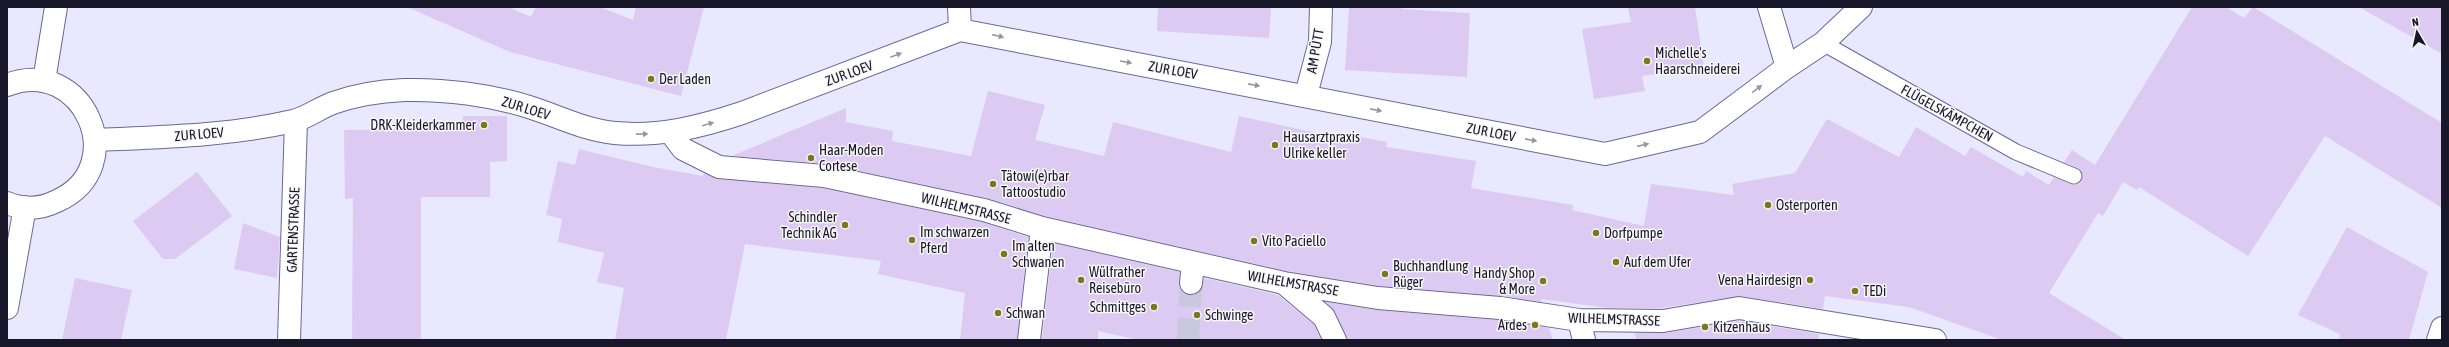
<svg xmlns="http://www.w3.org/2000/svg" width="2449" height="347" viewBox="0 0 2449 347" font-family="'Asap Condensed',sans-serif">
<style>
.building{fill:#ddcaf2}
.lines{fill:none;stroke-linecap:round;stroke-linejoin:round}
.pedestrian-tunnel{stroke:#c9c8de;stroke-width:22;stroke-dasharray:22 11;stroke-linecap:butt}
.service-casing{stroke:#6a6798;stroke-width:17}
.pedestrian-casing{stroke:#6a6798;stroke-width:24}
.minor-casing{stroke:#6a6798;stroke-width:24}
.secondary-casing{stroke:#6a6798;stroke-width:24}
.service{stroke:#fff;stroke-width:15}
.pedestrian{stroke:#fff;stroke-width:22}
.minor{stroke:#fff;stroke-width:22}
.secondary{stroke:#fff;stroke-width:22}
.oneway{fill:#97969f}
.poi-dot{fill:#7a771c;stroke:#f7f7f7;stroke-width:1.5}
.labels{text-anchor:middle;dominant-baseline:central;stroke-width:3;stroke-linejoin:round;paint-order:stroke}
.street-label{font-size:14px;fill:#181629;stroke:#f7f7f7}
.poi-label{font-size:14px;fill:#181629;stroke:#f7f7f7;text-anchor:start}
</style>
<rect width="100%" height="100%" fill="#e8e8fe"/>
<path class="building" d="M 407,7 L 508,7 L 531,17 L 536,7 L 600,7 L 633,20 L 636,7 L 704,7 L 681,96 L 510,52 Z
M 1158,7 L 1271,7 L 1269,38 L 1157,31 Z
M 1349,7 L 1402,7 L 1402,9 L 1470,13 L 1467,77 L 1345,70 Z
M 1628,7 L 1695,7 L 1704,67 L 1642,76 L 1645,91 L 1594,99 L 1582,29 L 1631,22 Z
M 2192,7 L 2226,7 L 2244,18 L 2253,7 L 2442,123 L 2442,208 L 2325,136 L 2248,256 L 2139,187 L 2137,190 L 2123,182 L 2103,216 L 2098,213 L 2049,293 L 2126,340 L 2002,340 L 1909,307 L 1825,296 L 1823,309 L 1741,296 L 1662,308 L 1608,308 L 1541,299 L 1542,302 L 1501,296 L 1380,286 L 1286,271 L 1045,216 L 987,198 L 827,164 L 732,156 L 846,108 L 846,122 L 893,131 L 892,141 L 971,156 L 988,91 L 1045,105 L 1035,140 L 1104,156 L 1113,122 L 1231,152 L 1239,116 L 1339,138 L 1340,133 L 1387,142 L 1386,147 L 1476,161 L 1471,188 L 1573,205 L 1572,210 L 1644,226 L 1651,184 L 1734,195 L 1732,184 L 1795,173 L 1827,119 L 1899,157 L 1916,127 L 1965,156 L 1971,147 L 2023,177 L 2026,171 L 2049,185 L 2054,177 L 2075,185 L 2080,183 L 2083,175 L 2078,168 L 2064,162 L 2072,150 L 2095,165 Z
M 2359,7 L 2442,7 L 2442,54 Z
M 463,116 L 507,116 L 507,161 L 490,162 L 490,197 L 421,197 L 421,340 L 352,340 L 353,198 L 345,199 L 344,130 L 462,129 Z
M 579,149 L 653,167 L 703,176 L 704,173 L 718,179 L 822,188 L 981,222 L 1028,237 L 1017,340 L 960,340 L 965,293 L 878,274 L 881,261 L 745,244 L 726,340 L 615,340 L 624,288 L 597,282 L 604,253 L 558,242 L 562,219 L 546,215 L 558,161 L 575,165 Z
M 197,172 L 232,216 L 175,259 L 163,259 L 133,221 Z
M 243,223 L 280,237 L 277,278 L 234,269 Z
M 2347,227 L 2428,272 L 2409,340 L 2339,340 L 2340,334 L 2298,315 Z
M 1053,243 L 1180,272 L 1179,288 L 1189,295 L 1201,291 L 1204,278 L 1278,295 L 1314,325 L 1321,340 L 1139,340 L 1098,331 L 1098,340 L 1042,340 Z
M 75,278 L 132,290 L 121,340 L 62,340 Z
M 1326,302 L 1377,310 L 1499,320 L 1549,328 L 1553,340 L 1347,340 L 1335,312 Z
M 1739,321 L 1819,334 L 1818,340 L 1636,340 L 1635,333 L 1665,333 Z"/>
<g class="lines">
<path class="pedestrian-tunnel" d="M 1188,340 L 1191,283"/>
<defs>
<path id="service" d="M 1823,43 L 2016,152 L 2074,176"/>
<path id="pedestrian" d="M 670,132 L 683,149 L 719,167 L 824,176 L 984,210 L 1042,228 L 1284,283 L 1378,298 L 1500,308 L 1579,320 L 1663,321 L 1739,308 L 1935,340
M 1191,283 L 1193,263
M 1284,283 L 1324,317 L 1335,340
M 1579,320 L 1584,340
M 1029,340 L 1042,228"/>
<path id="minor" d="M 959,7 L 960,30
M 1787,67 L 1823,43 L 1861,7
M 1306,95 L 1320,42 L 1321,7
M 95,140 C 161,137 228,136 293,121 C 307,118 319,108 333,103 C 355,95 381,91 404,90 C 445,89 491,95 529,107 C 558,116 584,130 615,133 C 659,137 700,127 742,113 L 960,30 L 1605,154 L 1700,132 L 1787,67 L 1769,7
M 289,340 L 296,121
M 2438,340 L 2442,328"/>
<path id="secondary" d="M 44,81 L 56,7
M 7,85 C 83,55 133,167 57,201 C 41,209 24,210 7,203
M 7,308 L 25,207"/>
</defs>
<use href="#service" class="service-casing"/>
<use href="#pedestrian" class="pedestrian-casing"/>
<use href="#minor" class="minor-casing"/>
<use href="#secondary" class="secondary-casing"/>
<use href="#service" class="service"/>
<use href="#pedestrian" class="pedestrian"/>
<use href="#minor" class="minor"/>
<use href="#secondary" class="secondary"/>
</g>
<defs><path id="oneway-solid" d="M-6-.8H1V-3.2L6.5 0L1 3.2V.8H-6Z"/></defs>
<g class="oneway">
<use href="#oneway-solid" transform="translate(998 36) rotate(13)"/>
<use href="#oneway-solid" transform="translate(896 55) rotate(-21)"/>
<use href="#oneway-solid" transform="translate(1126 62) rotate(10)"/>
<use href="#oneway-solid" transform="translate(1254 85) rotate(11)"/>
<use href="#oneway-solid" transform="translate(1757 89) rotate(-37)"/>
<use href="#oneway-solid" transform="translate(1376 110) rotate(11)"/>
<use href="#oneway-solid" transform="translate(708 124) rotate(-16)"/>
<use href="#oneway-solid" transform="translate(642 134) rotate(-1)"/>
<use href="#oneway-solid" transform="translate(1531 140) rotate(11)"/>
<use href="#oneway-solid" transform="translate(1643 145) rotate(-13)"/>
</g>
<g class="poi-dot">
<circle cx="1647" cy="61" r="4"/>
<circle cx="651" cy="79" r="4"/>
<circle cx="484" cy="125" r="4"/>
<circle cx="1275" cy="145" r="4"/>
<circle cx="811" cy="158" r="4"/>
<circle cx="993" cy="184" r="4"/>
<circle cx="1768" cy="205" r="4"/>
<circle cx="845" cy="225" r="4"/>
<circle cx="1596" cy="233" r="4"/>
<circle cx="912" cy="240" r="4"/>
<circle cx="1254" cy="241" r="4"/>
<circle cx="1004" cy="254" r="4"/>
<circle cx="1616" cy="262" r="4"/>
<circle cx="1385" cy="274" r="4"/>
<circle cx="1081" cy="280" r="4"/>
<circle cx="1810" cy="280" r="4"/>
<circle cx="1543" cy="281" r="4"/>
<circle cx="1855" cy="291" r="4"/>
<circle cx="1154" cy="307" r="4"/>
<circle cx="998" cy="313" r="4"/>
<circle cx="1197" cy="315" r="4"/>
<circle cx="1535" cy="325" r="4"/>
<circle cx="1705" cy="327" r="4"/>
</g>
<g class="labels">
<g class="street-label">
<text transform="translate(1315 51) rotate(-80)">AM PÜTT</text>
<text transform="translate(1173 70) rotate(10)">ZUR LOEV</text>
<text transform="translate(849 73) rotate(-20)">ZUR LOEV</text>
<text transform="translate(526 108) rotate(17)">ZUR LOEV</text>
<text transform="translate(1947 113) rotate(29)">FLÜGELSKÄMPCHEN</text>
<text transform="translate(1491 132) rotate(11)">ZUR LOEV</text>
<text transform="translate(199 134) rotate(-5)">ZUR LOEV</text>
<text transform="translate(966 208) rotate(14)">WILHELMSTRASSE</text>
<text transform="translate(293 230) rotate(-88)">GARTENSTRASSE</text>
<text transform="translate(1293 283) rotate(10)">WILHELMSTRASSE</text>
<text transform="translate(1614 319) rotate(2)">WILHELMSTRASSE</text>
</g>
<g class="poi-label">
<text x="1655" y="53">Michelle's<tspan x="1655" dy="16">Haarschneiderei</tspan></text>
<text x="659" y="79">Der Laden</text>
<text x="476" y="125" text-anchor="end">DRK-Kleiderkammer</text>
<text x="1283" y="137">Hausarztpraxis<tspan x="1283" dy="16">Ulrike keller</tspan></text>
<text x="819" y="150">Haar-Moden<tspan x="819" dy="16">Cortese</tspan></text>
<text x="1001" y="176">Tätowi(e)rbar<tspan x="1001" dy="16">Tattoostudio</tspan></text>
<text x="1776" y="205">Osterporten</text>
<text x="837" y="217" text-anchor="end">Schindler<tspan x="837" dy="16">Technik AG</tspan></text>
<text x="920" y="232">Im schwarzen<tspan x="920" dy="16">Pferd</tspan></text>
<text x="1604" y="233">Dorfpumpe</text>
<text x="1262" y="241">Vito Paciello</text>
<text x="1012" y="246">Im alten<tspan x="1012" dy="16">Schwanen</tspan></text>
<text x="1624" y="262">Auf dem Ufer</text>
<text x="1393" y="266">Buchhandlung<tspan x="1393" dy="16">Rüger</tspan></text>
<text x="1089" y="272">Wülfrather<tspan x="1089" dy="16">Reisebüro</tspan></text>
<text x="1535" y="273" text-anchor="end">Handy Shop<tspan x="1535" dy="16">&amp; More</tspan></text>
<text x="1802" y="280" text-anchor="end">Vena Hairdesign</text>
<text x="1863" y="291">TEDi</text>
<text x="1146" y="307" text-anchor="end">Schmittges</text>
<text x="1006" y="313">Schwan</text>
<text x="1205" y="315">Schwinge</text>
<text x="1527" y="325" text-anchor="end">Ardes</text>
<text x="1713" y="327">Kitzenhaus</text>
</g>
</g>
<rect width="2449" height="347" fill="none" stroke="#181629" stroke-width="16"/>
<g transform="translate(2417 32) rotate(351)" stroke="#f7f7f7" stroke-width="3" paint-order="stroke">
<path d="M0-3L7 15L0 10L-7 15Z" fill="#181629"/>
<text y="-6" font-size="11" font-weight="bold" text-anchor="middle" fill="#181629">N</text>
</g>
</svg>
